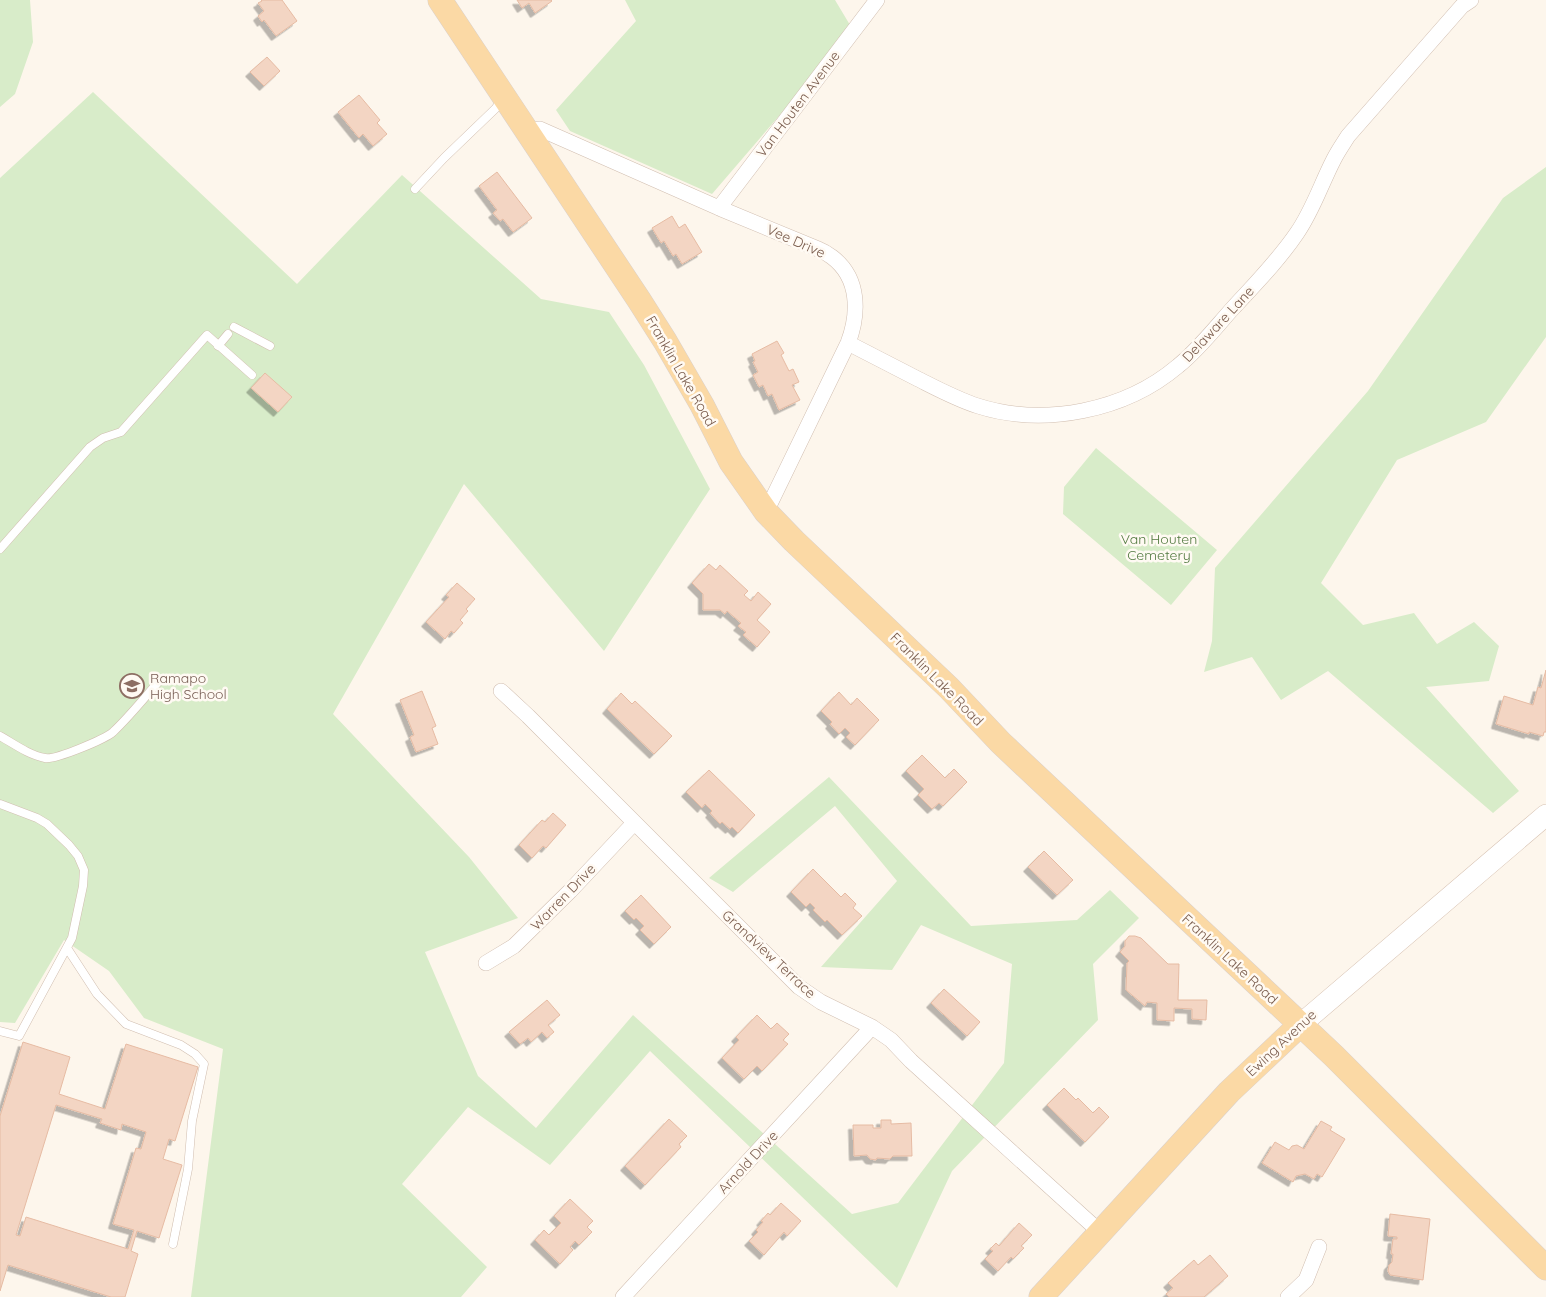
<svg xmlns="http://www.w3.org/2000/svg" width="1546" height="1297" viewBox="0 0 1546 1297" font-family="Quicksand,sans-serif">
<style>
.green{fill:#d8ecc9}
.building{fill:#f3d5c3;stroke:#e6bba3;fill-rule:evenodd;filter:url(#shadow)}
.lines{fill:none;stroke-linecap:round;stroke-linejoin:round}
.lane-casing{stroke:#d1beb0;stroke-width:9}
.street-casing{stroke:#d1beb0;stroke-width:16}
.secondary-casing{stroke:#d6c0b0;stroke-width:22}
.primary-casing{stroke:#dad1cd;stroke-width:25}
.lane{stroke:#fff;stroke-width:8}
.street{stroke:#fff;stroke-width:15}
.secondary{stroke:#fff;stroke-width:21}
.primary{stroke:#fbd9a5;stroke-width:24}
.labels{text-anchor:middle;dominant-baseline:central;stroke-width:5;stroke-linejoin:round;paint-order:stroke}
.street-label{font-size:14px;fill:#7a5c4d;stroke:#fffaf3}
.park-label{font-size:14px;fill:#537a41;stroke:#fffaf3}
.education-label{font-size:14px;fill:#785e54;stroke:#fffaf3;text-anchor:start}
</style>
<defs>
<filter id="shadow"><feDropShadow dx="-4.5" dy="4.5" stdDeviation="0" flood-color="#0004"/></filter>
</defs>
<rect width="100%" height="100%" fill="#fdf6ec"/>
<path class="green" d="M 0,0 L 30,0 L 33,42 L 15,94 L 0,107 Z
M 625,0 L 835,0 L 853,30 L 712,194 L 570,131 L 556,110 L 636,21 Z
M 93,92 L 297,284 L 402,175 L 541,299 L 609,312 L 644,365 L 710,489 L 604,651 L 464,484 L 333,714 L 469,857 L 518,918 L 425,952 L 478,1076 L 536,1128 L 633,1015 L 852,1214 L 898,1203 L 1004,1063 L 1012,964 L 921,925 L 892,970 L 821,967 L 897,881 L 835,806 L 733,892 L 709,878 L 829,777 L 971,926 L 1077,920 L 1110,890 L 1139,918 L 1093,964 L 1098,1020 L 952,1171 L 897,1288 L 650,1051 L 550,1165 L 468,1107 L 402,1184 L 487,1267 L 461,1297 L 191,1297 L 223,1049 L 144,1018 L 109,971 L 64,940 L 15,1023 L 0,1022 L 0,178 Z
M 1546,167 L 1546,337 L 1486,422 L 1397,460 L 1321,583 L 1363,625 L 1414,613 L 1437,644 L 1474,622 L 1499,646 L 1489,681 L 1426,687 L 1519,791 L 1493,813 L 1328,671 L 1281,700 L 1252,657 L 1204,672 L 1212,641 L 1215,568 L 1368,391 L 1503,198 Z
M 1096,448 L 1217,550 L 1171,605 L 1063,514 L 1064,487 Z"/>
<path class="building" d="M 261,0 L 282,0 L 297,21 L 276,36 L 264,20 L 262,22 L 258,16 L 264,11 L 258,3 L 262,1 Z
M 517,0 L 551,0 L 552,1 L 535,13 L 529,3 L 522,8 Z
M 267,57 L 280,71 L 264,86 L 250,72 Z
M 359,95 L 380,120 L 377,123 L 387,134 L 373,146 L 363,134 L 359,138 L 338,112 Z
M 497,172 L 532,218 L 513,232 L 503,219 L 500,221 L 493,213 L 497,210 L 479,186 Z
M 672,216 L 679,228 L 685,224 L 702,252 L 682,264 L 676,254 L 673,256 L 664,241 L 661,243 L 652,228 Z
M 777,341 L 784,353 L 781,355 L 789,371 L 793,369 L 799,382 L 792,385 L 800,400 L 779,410 L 772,394 L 768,396 L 763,385 L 759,387 L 753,375 L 758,372 L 753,362 L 755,361 L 752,354 Z
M 265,373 L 292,397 L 278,412 L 251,388 Z
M 709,564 L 716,570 L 720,565 L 748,591 L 744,595 L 751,601 L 758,592 L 771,604 L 757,620 L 770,632 L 757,647 L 743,635 L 746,632 L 738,626 L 741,623 L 727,611 L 725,614 L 720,610 L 703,610 L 703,594 L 692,583 Z
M 457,583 L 475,599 L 466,609 L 468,611 L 460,620 L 463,623 L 454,633 L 451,631 L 445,639 L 426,622 L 449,597 L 446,595 Z
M 1546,670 L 1546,732 L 1544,732 L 1543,736 L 1529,732 L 1529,734 L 1496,724 L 1504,696 L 1533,705 L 1538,687 L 1541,688 Z
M 422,691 L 436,726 L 432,728 L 438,744 L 416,752 L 410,737 L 414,735 L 400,700 Z
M 839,692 L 851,705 L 857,698 L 879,720 L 855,745 L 846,737 L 850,733 L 845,728 L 839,734 L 830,724 L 832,722 L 821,711 Z
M 621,693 L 632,704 L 635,701 L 672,736 L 654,754 L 607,709 Z
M 922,755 L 945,778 L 954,769 L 967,782 L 943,806 L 939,803 L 932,809 L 918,795 L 924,789 L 906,771 Z
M 709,770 L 755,815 L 738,833 L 732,827 L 730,829 L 722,822 L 720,824 L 710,813 L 712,811 L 705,804 L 702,808 L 686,792 Z
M 553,813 L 566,825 L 546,848 L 543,846 L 532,858 L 519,845 L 542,820 L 545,822 Z
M 1044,851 L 1073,880 L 1057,895 L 1028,867 Z
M 813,869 L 841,897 L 845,893 L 856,904 L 853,908 L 862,916 L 842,935 L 827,920 L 825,922 L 813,910 L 815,908 L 810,903 L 806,907 L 791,892 Z
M 641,895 L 671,927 L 654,944 L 640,930 L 644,926 L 636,918 L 634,920 L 625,911 Z
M 1129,936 L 1135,936 L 1141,938 L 1168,964 L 1179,964 L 1178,1000 L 1207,1000 L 1206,1020 L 1192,1019 L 1192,1009 L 1174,1008 L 1174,1021 L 1157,1020 L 1157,1003 L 1147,1002 L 1145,1006 L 1126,990 L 1127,963 L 1129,961 L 1120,952 L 1125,946 L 1125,941 Z
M 944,989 L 980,1022 L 967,1036 L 931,1003 Z
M 547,1000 L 560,1015 L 548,1025 L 554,1032 L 547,1038 L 542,1032 L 531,1042 L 528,1038 L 520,1044 L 509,1032 Z
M 757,1015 L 771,1029 L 777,1023 L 789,1034 L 783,1040 L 788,1044 L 762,1071 L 757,1066 L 744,1079 L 722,1058 L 739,1040 L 736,1037 Z
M 23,1042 L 70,1057 L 59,1094 L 105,1109 L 126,1044 L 198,1067 L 175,1141 L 169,1139 L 163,1159 L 182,1165 L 159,1238 L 137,1231 L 131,1251 L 138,1254 L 125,1297 L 111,1297 L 8,1265 L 0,1291 L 0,1116 ZM 56,1105 L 102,1119 L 100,1123 L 121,1130 L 122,1124 L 146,1132 L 141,1149 L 136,1148 L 113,1224 L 134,1230 L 128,1249 L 26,1217 L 20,1236 L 16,1235 Z
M 1064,1088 L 1076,1100 L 1078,1098 L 1093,1113 L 1099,1107 L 1109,1117 L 1085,1142 L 1047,1105 Z
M 669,1119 L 687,1136 L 679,1144 L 681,1147 L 645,1185 L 625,1166 Z
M 881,1120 L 891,1120 L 891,1124 L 911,1123 L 912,1156 L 893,1156 L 890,1159 L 877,1158 L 876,1160 L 870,1159 L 867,1155 L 854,1156 L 853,1125 L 873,1125 L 873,1128 L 881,1128 Z
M 1321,1121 L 1332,1127 L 1330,1130 L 1345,1139 L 1322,1177 L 1317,1174 L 1314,1179 L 1305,1174 L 1296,1176 L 1293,1182 L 1262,1163 L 1275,1142 L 1289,1150 L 1292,1146 L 1297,1145 L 1304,1149 Z
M 570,1199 L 593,1221 L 587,1227 L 592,1232 L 579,1245 L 575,1241 L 570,1247 L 573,1250 L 560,1264 L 535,1240 L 544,1230 L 549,1235 L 561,1223 L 554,1216 Z
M 781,1203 L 801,1221 L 787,1236 L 784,1232 L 764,1255 L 749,1241 L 758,1232 L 756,1230 L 763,1222 L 761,1221 L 768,1213 L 770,1215 Z
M 1390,1214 L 1430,1219 L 1423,1280 L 1390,1275 L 1388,1271 L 1389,1265 L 1392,1262 L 1393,1254 L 1391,1254 L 1393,1239 L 1397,1239 L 1397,1237 L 1388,1236 Z
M 1019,1223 L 1032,1235 L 1021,1246 L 1024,1248 L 1013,1259 L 1011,1257 L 998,1271 L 985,1259 L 993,1251 L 990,1249 L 996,1243 L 999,1246 Z
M 1210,1255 L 1228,1276 L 1204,1297 L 1169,1297 L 1166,1294 L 1173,1288 L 1168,1283 L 1194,1260 L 1198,1265 Z"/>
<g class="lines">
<defs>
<path id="lane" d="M 415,189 L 444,158 L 495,109 L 502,100
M 234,327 L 270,346
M 218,346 L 228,334
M 0,549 L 90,447 L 103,438 L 121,432 L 207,335 L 252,375
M 0,736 C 14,744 29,755 45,758 C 56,760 105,739 113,732 C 130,716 145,697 160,680
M 0,804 L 37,818 L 47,824 L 69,845 L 78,856 L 84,870 L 83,886 L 72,938 L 19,1036 L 0,1031
M 67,948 L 97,994 L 126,1024 L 181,1045 L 195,1054 L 204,1064 L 192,1121 L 188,1169 L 173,1244"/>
<path id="street" d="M 527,130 L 540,129 L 719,208 L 818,249 C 823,251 828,254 832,257 C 860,278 859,314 848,343 L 766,512
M 719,208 L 877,0
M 848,343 C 871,355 893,366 916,378 C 936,388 956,399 978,406 C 1044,427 1125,411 1178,366 C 1199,349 1215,328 1233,308 C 1255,284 1278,261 1297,233 C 1313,210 1321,184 1334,159 C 1338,151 1343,144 1348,136 L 1462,6 L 1471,0
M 501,691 L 528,716 L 799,987 L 821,1002 L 872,1027 L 891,1040 L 911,1061 L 1100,1232
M 486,963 L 514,946 L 570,891 L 634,823
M 623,1297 L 872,1027
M 1288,1297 L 1306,1280 L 1319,1247"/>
<path id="secondary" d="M 1300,1025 L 1546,815"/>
<path id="primary" d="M 440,0 L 639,300 L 665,341 L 702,405 L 731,462 L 766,512 L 794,541 L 949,688 L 1001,743 L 1334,1056 L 1546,1268
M 1041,1297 L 1229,1092 L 1300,1025"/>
</defs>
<use href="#lane" class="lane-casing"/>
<use href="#street" class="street-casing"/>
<use href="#secondary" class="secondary-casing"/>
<use href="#primary" class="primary-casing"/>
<use href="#lane" class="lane"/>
<use href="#street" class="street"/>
<use href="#secondary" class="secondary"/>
<use href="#primary" class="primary"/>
</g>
<defs>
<symbol id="school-ring" viewBox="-11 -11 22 22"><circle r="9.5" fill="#fffaf3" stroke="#8d6e63" stroke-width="1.5"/><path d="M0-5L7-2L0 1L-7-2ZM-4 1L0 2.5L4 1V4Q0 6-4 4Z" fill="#8d6e63"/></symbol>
</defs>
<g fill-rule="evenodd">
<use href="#school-ring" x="118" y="672" width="28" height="28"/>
</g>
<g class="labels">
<g class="street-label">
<text transform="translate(798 104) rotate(-53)">Van Houten Avenue</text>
<text transform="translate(796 241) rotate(24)">Vee Drive</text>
<text transform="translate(1218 324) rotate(-47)">Delaware Lane</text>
<text transform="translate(681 371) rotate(60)">Franklin Lake Road</text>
<text transform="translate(937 679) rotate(45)">Franklin Lake Road</text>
<text transform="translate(563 897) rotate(-46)">Warren Drive</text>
<text transform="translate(769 954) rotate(43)">Grandview Terrace</text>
<text transform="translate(1230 959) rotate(43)">Franklin Lake Road</text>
<text transform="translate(1281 1043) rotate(-43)">Ewing Avenue</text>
<text transform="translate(748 1162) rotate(-47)">Arnold Drive</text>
</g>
<g class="park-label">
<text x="1159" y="539">Van Houten<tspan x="1159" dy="16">Cemetery</tspan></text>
</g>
<g class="education-label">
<text x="150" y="678">Ramapo<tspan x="150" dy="16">High School</tspan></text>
</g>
</g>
</svg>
